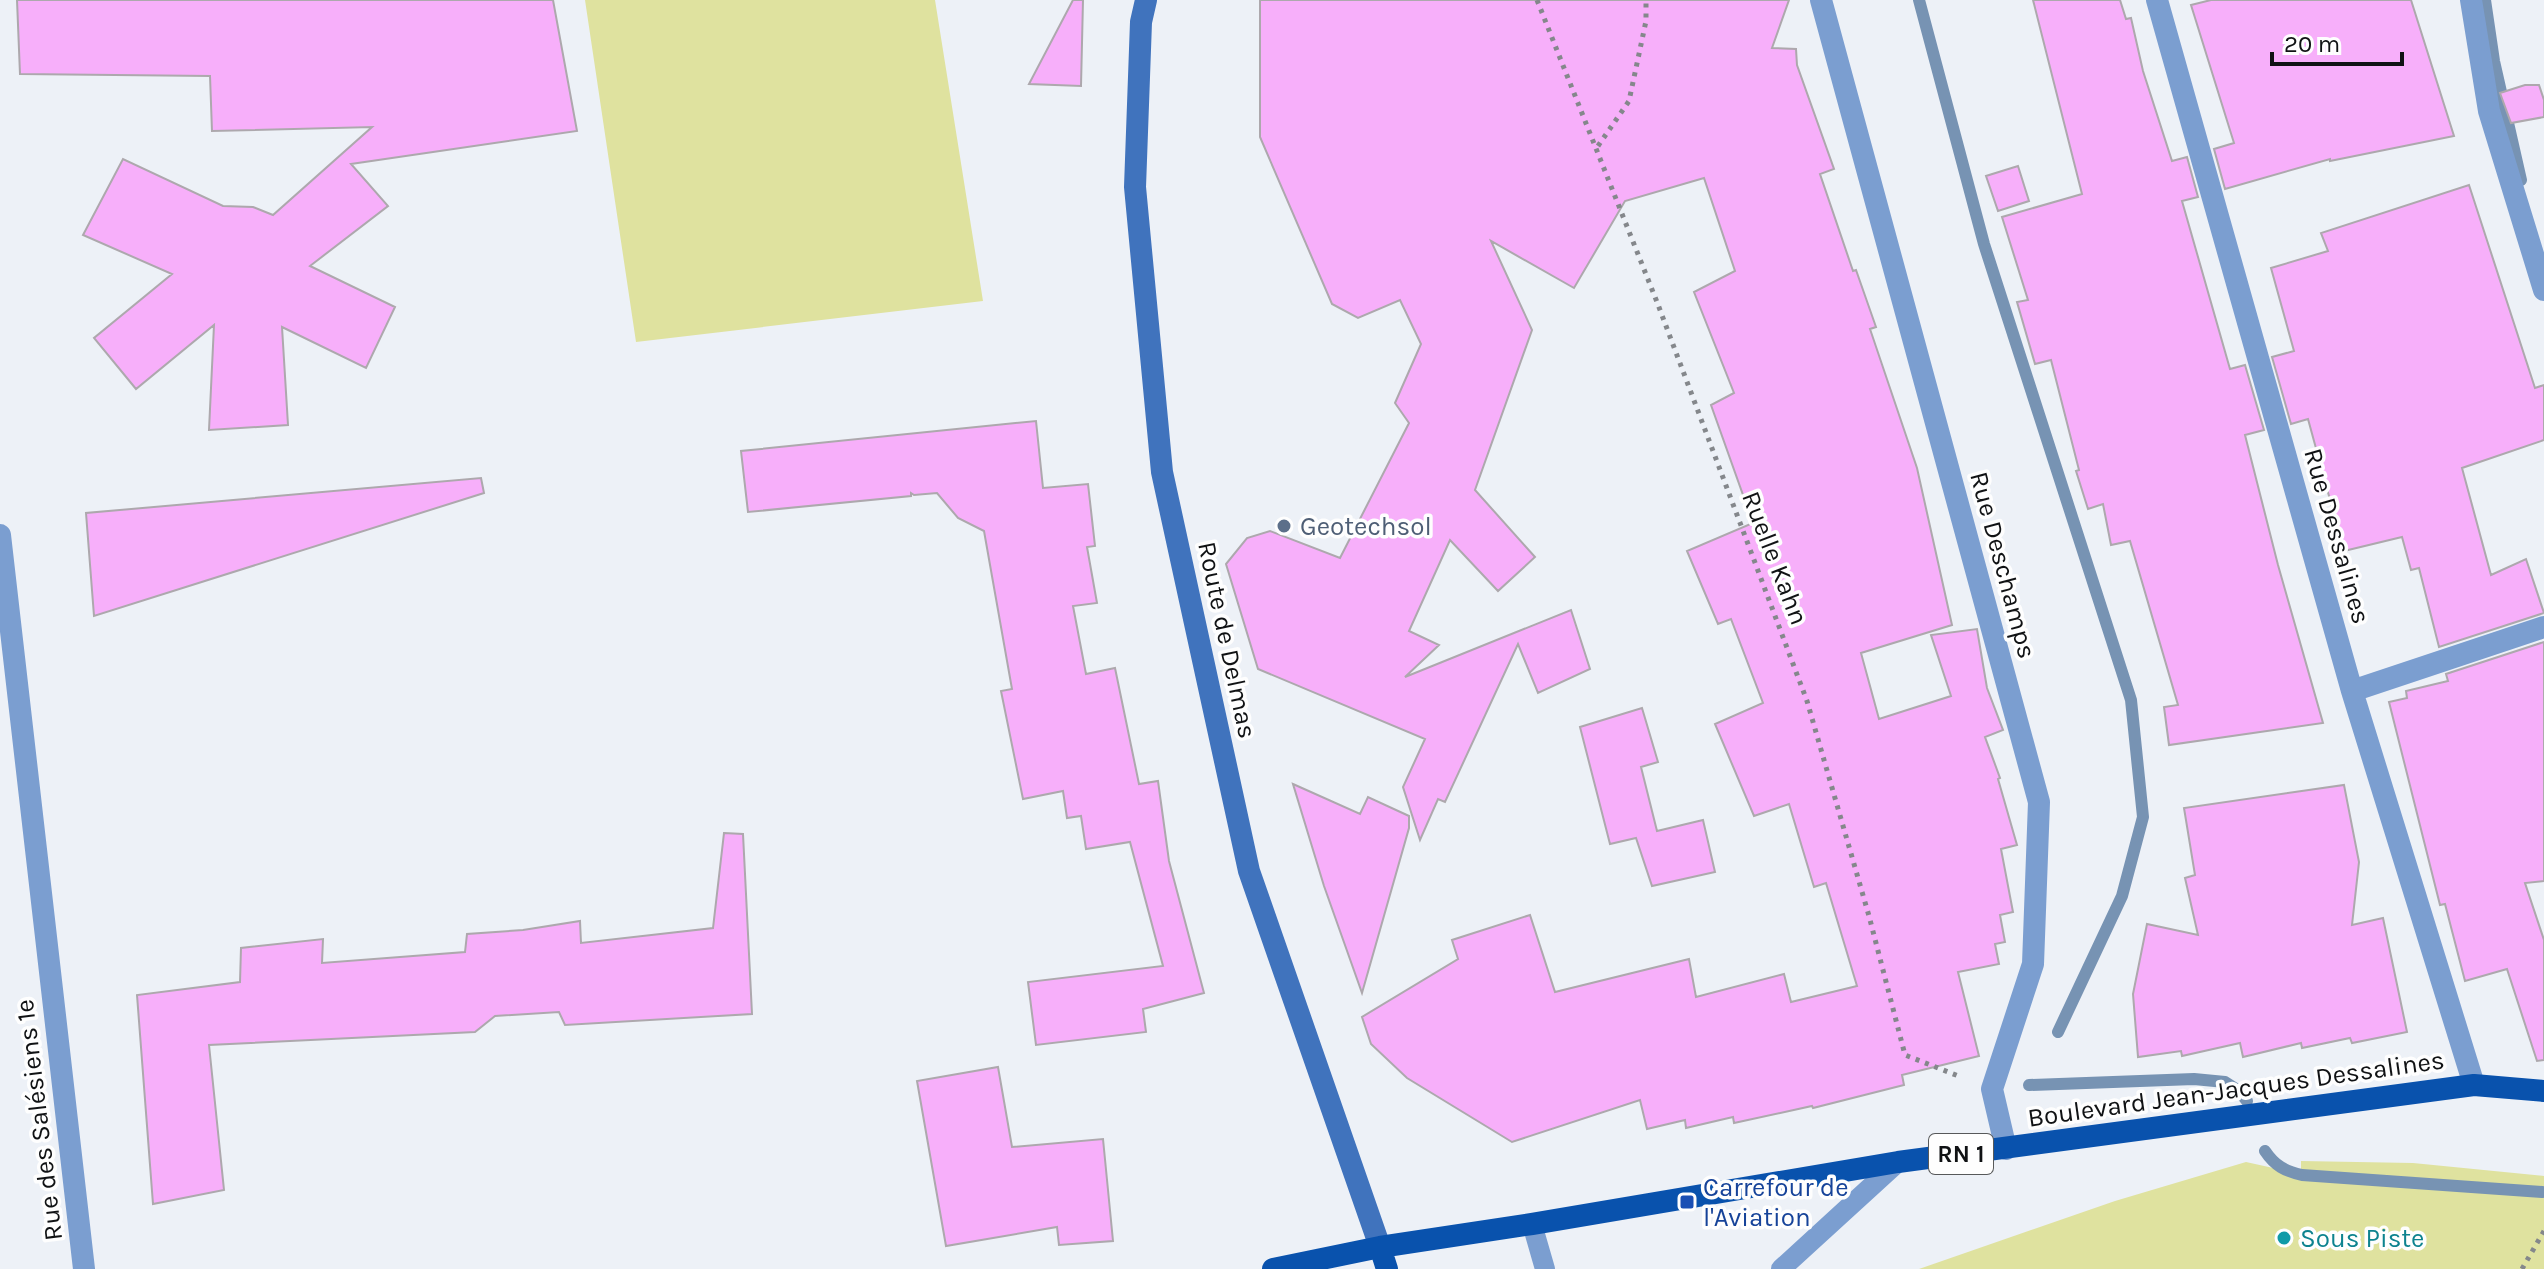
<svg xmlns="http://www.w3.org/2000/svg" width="2544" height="1269" viewBox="0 0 2544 1269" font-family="Karla,sans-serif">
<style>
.green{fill:#dfe29f}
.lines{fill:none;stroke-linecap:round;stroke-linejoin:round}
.stream{stroke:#7793b3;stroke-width:12}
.building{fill:#f7affa;stroke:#ada8ad;stroke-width:2}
.path{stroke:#84878b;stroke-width:5;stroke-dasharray:4 6;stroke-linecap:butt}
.service{stroke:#7b9ed0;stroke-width:20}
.minor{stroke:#7b9ed0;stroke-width:22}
.tertiary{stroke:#7b9ed0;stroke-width:22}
.secondary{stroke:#4073bd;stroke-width:22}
.primary{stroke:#0952ad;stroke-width:22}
.service-dot{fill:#5c6f8a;stroke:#fefefe;stroke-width:3}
.transit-dot{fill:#1a4fb4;stroke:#fefefe;stroke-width:3}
.culture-dot{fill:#0f9aa8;stroke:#fefefe;stroke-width:3}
.labels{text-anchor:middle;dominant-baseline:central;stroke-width:7;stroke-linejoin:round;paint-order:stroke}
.shield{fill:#fefefe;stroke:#57595a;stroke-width:2}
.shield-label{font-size:24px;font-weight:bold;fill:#101214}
.service-label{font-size:26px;fill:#4e5e75;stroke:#fefefe;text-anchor:start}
.street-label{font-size:26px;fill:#101214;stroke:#fefefe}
.transit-label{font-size:26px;fill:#164399;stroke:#fefefe;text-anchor:start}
.culture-label{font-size:26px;fill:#0d838f;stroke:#fefefe;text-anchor:start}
</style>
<rect width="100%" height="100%" fill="#edf1f7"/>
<path class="green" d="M 585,0 L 935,0 L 983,301 L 636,342 Z
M 2301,1161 L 2413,1163 L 2544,1176 L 2544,1269 L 1919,1269 L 2115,1201 L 2246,1162 L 2301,1174 Z"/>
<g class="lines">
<path class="stream" d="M 1919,0 L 1984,244 L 2131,700 L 2143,817 L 2122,896 L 2058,1032
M 2485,0 L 2494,61 L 2521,180
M 2029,1085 L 2194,1079 L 2225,1082 L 2239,1091 L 2247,1101
M 2265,1151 C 2275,1166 2285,1171 2302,1175 L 2542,1192"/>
</g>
<path class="building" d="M 17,0 L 553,0 L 577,131 L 351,164 L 388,206 L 310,266 L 395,307 L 366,368 L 282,327 L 288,425 L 209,430 L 214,325 L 136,389 L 94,338 L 172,274 L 83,235 L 123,159 L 223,206 L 253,207 L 273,215 L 372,127 L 212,131 L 210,76 L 20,74 Z
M 1073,0 L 1083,0 L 1081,86 L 1029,84 Z
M 1260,0 L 1789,0 L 1772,48 L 1796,49 L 1797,65 L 1834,169 L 1820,174 L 1853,271 L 1856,270 L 1876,327 L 1870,329 L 1917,468 L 1952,625 L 1861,653 L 1879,719 L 1951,696 L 1931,635 L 1977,629 L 1987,688 L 2003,730 L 1985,737 L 2000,778 L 1998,779 L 2017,845 L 2001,849 L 2013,912 L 2000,915 L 2005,942 L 1995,944 L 1999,964 L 1958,972 L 1979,1056 L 1902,1075 L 1904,1085 L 1813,1108 L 1812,1106 L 1734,1123 L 1733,1117 L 1686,1128 L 1685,1120 L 1647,1129 L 1640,1100 L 1512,1142 L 1407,1078 L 1371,1044 L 1362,1017 L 1458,959 L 1452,940 L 1530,915 L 1555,992 L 1689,959 L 1696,997 L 1784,974 L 1791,1002 L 1857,986 L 1826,883 L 1814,887 L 1789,804 L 1754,816 L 1715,724 L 1763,703 L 1731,619 L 1718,624 L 1687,551 L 1753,523 L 1711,405 L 1734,393 L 1694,292 L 1735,271 L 1704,178 L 1625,201 L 1574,288 L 1491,241 L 1532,330 L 1475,490 L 1535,557 L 1498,591 L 1450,540 L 1409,631 L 1439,645 L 1405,677 L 1571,610 L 1590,669 L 1538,693 L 1518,644 L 1445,802 L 1438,799 L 1420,840 L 1403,787 L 1425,739 L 1258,669 L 1226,564 L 1247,538 L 1270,531 L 1340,558 L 1409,423 L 1395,403 L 1421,344 L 1400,300 L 1358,318 L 1332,304 L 1260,137 Z
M 2033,0 L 2120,0 L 2126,19 L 2131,18 L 2143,71 L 2172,161 L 2187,157 L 2198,197 L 2182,201 L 2230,369 L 2245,365 L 2264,430 L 2245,435 L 2278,565 L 2323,723 L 2169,745 L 2164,707 L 2178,705 L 2130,541 L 2111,545 L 2103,504 L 2088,509 L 2076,471 L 2079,470 L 2051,360 L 2035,364 L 2017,302 L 2028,300 L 2002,217 L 2082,194 Z
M 2211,0 L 2411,0 L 2454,136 L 2330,161 L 2330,159 L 2225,189 L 2214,149 L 2234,143 L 2191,5 Z
M 2525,85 L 2539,85 L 2544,100 L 2544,117 L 2511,123 L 2500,93 Z
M 2018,166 L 2029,201 L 1998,211 L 1986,176 Z
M 2469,185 L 2535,388 L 2544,385 L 2544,440 L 2462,468 L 2491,575 L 2526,559 L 2544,613 L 2439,647 L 2419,568 L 2411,570 L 2402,537 L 2344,551 L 2308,419 L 2291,424 L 2272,357 L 2294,351 L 2271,268 L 2328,251 L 2321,233 Z
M 1036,421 L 1043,488 L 1088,484 L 1095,546 L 1087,547 L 1097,603 L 1073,606 L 1086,674 L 1115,668 L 1139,784 L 1158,781 L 1169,861 L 1204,993 L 1143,1009 L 1146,1032 L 1036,1045 L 1028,982 L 1163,966 L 1130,842 L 1086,849 L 1081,816 L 1067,818 L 1063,791 L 1023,799 L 1001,691 L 1012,689 L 984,531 L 958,518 L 937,493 L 914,495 L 911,493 L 911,496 L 748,512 L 741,451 Z
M 481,478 L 484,493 L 94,616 L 86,513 Z
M 2544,642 L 2544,881 L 2525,883 L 2544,940 L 2544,1060 L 2537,1061 L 2507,969 L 2465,981 L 2445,904 L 2440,905 L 2389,702 L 2407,698 L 2406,691 L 2448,681 L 2446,674 Z
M 1642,708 L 1658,762 L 1641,767 L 1657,831 L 1703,820 L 1715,872 L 1652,886 L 1636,838 L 1610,844 L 1580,727 Z
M 1293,784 L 1360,814 L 1368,797 L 1409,816 L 1409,828 L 1362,993 L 1324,886 Z
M 2344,785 L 2359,862 L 2352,925 L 2383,918 L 2407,1032 L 2352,1043 L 2350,1038 L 2302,1048 L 2301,1043 L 2243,1057 L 2240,1043 L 2182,1056 L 2181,1051 L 2138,1057 L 2133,994 L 2147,924 L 2198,935 L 2185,878 L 2195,875 L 2184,808 Z
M 724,833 L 743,834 L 752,1014 L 565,1025 L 559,1012 L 495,1016 L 475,1032 L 209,1045 L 224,1190 L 153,1204 L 137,995 L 240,982 L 241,948 L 323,939 L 322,963 L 465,952 L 467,934 L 523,930 L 580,921 L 581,943 L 713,928 Z
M 998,1067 L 1012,1147 L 1103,1139 L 1113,1241 L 1059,1245 L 1057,1227 L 946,1246 L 917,1081 Z"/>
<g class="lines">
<path class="path" d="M 1537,0 L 1657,302 L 1807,701 L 1869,916 L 1905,1055 L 1961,1077
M 1598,146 L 1629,101 L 1646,21 L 1646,0
M 2522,1269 L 2544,1231"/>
<path class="service" d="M 1532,1224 L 1545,1269
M 1781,1269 L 1898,1162"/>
<path class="minor" d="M 2157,0 L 2352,691 L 2474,1085
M 2471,0 L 2489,111 L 2544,290
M 0,535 L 84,1269
M 2352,691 L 2544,627"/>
<path class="tertiary" d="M 1821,0 L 2039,802 L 2033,964 L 1992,1089 L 2006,1149"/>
<path class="secondary" d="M 1146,0 L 1141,22 L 1135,187 L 1162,472 L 1249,871 L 1380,1247"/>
<path class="primary" d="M 1380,1247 L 1387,1269
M 1273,1269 L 1380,1247 L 1532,1224 L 1898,1162 L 2474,1085 L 2544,1091"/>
</g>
<circle class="service-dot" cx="1284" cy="526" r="8"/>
<rect class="transit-dot" x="1679" y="1194" width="16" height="16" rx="4"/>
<circle class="culture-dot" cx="2284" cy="1238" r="8"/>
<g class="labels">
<rect class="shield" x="1929" y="1134" width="64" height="40" rx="6"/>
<g class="shield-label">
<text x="1961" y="1154">RN 1</text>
</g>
<g class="service-label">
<text x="1300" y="526">Geotechsol</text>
</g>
<g class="street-label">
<text transform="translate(2337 536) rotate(74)">Rue Dessalines</text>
<text transform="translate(1775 558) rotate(69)">Ruelle Kahn</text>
<text transform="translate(2003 565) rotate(75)">Rue Deschamps</text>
<text transform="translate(1227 640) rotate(78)">Route de Delmas</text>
<text transform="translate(2236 1089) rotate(-8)">Boulevard Jean-Jacques Dessalines</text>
<text transform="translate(39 1120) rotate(-97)">Rue des Salésiens 1e</text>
</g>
<g class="transit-label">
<text x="1703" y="1187">Carrefour de<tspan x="1703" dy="30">l'Aviation</tspan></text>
</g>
<g class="culture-label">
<text x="2300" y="1238">Sous Piste</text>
</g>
</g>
<path d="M2272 52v12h130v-12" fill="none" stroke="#101214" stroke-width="4"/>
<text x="2284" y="52" font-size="24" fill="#101214" stroke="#fefefe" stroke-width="6" paint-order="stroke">20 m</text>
</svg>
